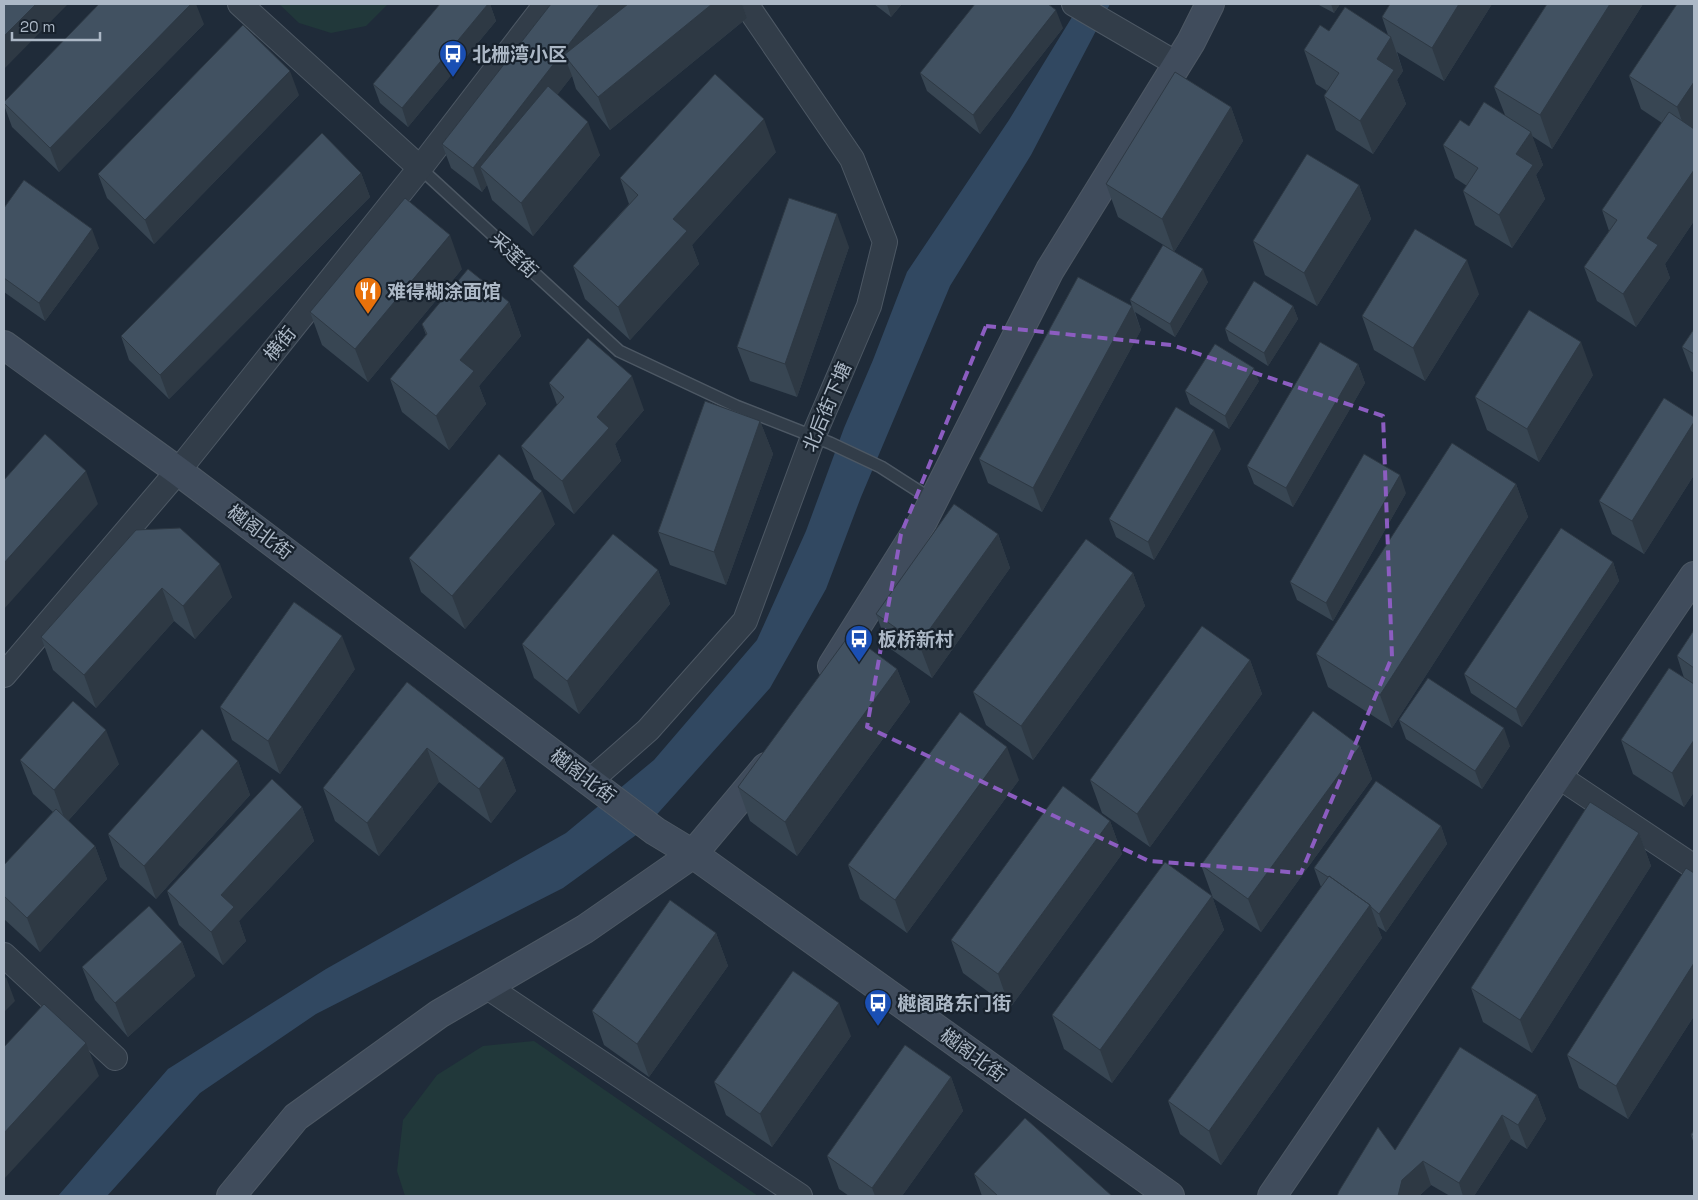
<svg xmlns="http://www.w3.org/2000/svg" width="1698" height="1200" viewBox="0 0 1698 1200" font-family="'Space Grotesk','Noto Sans SC',sans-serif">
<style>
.green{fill:#21383a}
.water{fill:#314861}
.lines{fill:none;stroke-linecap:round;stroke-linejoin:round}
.lane-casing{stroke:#4d5864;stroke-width:14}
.street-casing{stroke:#4d5864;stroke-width:26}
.secondary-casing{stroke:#4d5864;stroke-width:30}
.lane{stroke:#323d49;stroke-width:11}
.street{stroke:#323d49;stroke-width:24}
.secondary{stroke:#404c5c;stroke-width:28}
.wall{fill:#384653}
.shaded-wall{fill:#2e3944}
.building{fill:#415161;stroke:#2e3944}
.marked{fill:none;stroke:#8c5dc1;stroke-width:4;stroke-dasharray:10 6;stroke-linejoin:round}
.labels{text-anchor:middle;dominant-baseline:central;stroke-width:4.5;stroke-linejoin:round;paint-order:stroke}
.poi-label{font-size:19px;font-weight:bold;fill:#acb8c6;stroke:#18222d;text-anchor:start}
.street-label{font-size:19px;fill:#acb8c6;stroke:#18222d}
</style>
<rect width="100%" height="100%" fill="#1f2b39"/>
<path class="green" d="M 279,4 L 388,4 L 366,26 L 331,33 L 299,23 Z
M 534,1041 L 758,1196 L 405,1196 L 397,1171 L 403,1120 L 437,1075 L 483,1046 Z"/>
<path class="water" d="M 1080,4 L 1110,4 L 1031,155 L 950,286 L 861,497 L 826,589 L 770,688 L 643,830 L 563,888 L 316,1014 L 200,1093 L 107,1196 L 58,1196 L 168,1069 L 326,969 L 566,833 L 654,760 L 757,640 L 806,531 L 844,428 L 873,360 L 907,272 L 1009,120 Z"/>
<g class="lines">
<defs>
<path id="lane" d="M 420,168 L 619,351 L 736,406 L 830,443 L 881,467 L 934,501"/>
<path id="street" d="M 240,4 L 420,168
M 1074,4 L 1177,64
M 4,675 L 178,471 L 420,168 L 546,4
M 1558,776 L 1694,867
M 590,781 L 648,730 L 745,621 L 813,437 L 869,306 L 885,242 L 852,159 L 746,4
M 4,955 L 115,1058
M 486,986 L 800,1196"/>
<path id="secondary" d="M 4,345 L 178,471 L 655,831 L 693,854 L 1170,1196
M 832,666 L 923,521 L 1050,270 L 1191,42 L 1210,4
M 231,1196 L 296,1117 L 439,1014 L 585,929 L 693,854 L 766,767
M 1272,1196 L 1694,576"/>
</defs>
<use href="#lane" class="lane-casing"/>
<use href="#street" class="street-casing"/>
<use href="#secondary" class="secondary-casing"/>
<use href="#lane" class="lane"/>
<use href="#street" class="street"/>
<use href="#secondary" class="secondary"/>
</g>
<path class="wall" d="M 440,4 L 490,4 L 496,21 L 408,127 L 380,103 L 373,84 Z
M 551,4 L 742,4 L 747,18 L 610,130 L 576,89 L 572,76 L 557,95 L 600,155 L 533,236 L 492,200 L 487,185 L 482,192 L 451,168 L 442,144 Z
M 874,4 L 902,4 L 891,17 Z
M 1317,4 L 1340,4 L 1334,13 Z
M 1390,4 L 1492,4 L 1444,81 L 1397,52 L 1403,71 L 1397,80 L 1406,104 L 1373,154 L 1336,130 L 1324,96 L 1327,91 L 1316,84 L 1304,50 L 1329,31 L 1388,35 L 1382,17 Z
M 1547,4 L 1643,4 L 1552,149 L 1532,136 L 1543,165 L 1536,175 L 1545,199 L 1512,248 L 1475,225 L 1463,191 L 1467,186 L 1455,178 L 1443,145 L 1469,126 L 1505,115 L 1494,87 Z
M 1677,4 L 1694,221 L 1665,264 L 1670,278 L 1636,327 L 1597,301 L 1584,267 L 1609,231 L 1602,210 L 1662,123 L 1641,109 L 1629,76 Z
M 204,24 L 59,172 L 12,127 L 4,105 L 4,102 Z
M 1063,28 L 980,134 L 927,91 L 920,73 Z
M 299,95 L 154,244 L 107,198 L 98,174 Z
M 1231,107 L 1243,141 L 1174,252 L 1208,282 L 1175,337 L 1135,312 L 1141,330 L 1042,512 L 988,483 L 979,459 L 1132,306 L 1130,300 L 1170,249 L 1118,217 L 1106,184 Z
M 776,152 L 692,245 L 699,264 L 630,340 L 585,299 L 573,266 L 629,204 L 620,178 Z
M 361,173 L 370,197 L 169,399 L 129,360 L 121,336 Z
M 1359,185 L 1371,219 L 1317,306 L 1265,275 L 1253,241 Z
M 4,208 L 99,248 L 45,321 L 4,292 Z
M 849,247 L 797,397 L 750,381 L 737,347 Z
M 462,269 L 368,382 L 322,345 L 310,312 Z
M 1479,294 L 1425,381 L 1374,350 L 1362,316 Z
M 509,302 L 521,336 L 479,386 L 486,404 L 449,450 L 402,412 L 390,379 L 426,335 L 422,324 Z
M 1293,306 L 1298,319 L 1268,366 L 1229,341 L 1225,329 Z
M 1694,329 L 1694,373 L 1691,371 L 1682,347 Z
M 1358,364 L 1365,383 L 1293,507 L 1254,484 L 1247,466 Z
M 1593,375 L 1539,462 L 1487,430 L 1475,397 Z
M 1259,381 L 1229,429 L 1190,404 L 1185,391 Z
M 549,383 L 644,410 L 615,444 L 621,461 L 574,514 L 534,479 L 521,446 L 557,405 Z
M 1694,417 L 1694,475 L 1644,554 L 1612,534 L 1599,501 Z
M 760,421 L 773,454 L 726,585 L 670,565 L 658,532 Z
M 1221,449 L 1154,560 L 1116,537 L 1109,519 Z
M 1516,484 L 1528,517 L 1392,728 L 1328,687 L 1316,654 Z
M 1406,493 L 1333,621 L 1297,600 L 1290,582 Z
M 555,524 L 465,629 L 421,592 L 409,558 Z
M 136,530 L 232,597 L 195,639 L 174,621 L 96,708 L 53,670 L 41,637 Z
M 998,534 L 1010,568 L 932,678 L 888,647 L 876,614 Z
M 1613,562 L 1619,581 L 1522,727 L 1471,693 L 1464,674 Z
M 658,570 L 670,604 L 579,714 L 534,678 L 522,644 Z
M 1133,573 L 1145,606 L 1033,760 L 986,725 L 973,692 Z
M 1694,630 L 1694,792 L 1684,807 L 1633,774 L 1621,740 L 1684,678 L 1677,656 Z
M 1250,660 L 1262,694 L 1150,847 L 1102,813 L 1090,780 Z
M 355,669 L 280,774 L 232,740 L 220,707 Z
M 897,669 L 910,702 L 797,856 L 750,821 L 738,787 Z
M 407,682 L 504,758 L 516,791 L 491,823 L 439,782 L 379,856 L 335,821 L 323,788 Z
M 1399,720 L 1510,746 L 1482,789 L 1406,739 Z
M 1360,746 L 1372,779 L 1261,932 L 1213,898 L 1201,865 Z
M 20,760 L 119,764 L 68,821 L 95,846 L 107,879 L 40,952 L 4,919 L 4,865 L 53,812 L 33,794 Z
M 238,761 L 250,795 L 156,899 L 120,867 L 108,834 Z
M 1019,780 L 907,933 L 860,899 L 848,865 Z
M 302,807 L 314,841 L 239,921 L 246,941 L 223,965 L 179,925 L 167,891 Z
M 1110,821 L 1122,854 L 1010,1008 L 963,973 L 951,940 Z
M 1441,826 L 1447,844 L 1386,932 L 1377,926 L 1382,938 L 1221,1165 L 1180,1134 L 1168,1101 L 1321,887 L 1314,868 Z
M 1639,833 L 1651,866 L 1532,1053 L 1483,1022 L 1471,988 Z
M 1694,873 L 1694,1016 L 1628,1119 L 1579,1088 L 1567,1055 Z
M 1212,896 L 1224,930 L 1112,1083 L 1064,1049 L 1052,1015 Z
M 716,933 L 728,966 L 649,1077 L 604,1045 L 592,1011 Z
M 182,942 L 195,976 L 128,1037 L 95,1000 L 82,967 Z
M 851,1036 L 772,1147 L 726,1115 L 714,1082 Z
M 951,1077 L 963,1111 L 902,1196 L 849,1196 L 839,1189 L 827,1156 Z
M 1537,1095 L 1546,1119 L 1527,1149 L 1511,1139 L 1474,1196 L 1450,1196 L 1431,1185 L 1419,1196 L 1395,1150 Z
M 1694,1130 L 1694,1144 L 1691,1135 Z
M 974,1174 L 1112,1196 L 982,1196 Z"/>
<path class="shaded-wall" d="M 36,4 L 68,4 L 4,69 L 4,36 Z
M 191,4 L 196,4 L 204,24 L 59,172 L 50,148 Z
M 488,4 L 490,4 L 496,21 L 408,127 L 402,108 Z
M 600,4 L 628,4 L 564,55 L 572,76 L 493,178 L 480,167 L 487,185 L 482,192 L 473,168 Z
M 712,4 L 742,4 L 747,18 L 610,130 L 598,97 Z
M 887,4 L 902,4 L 891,17 Z
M 1331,4 L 1340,4 L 1334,13 Z
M 1459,4 L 1492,4 L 1444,81 L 1432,48 Z
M 1610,4 L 1643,4 L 1552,149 L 1540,115 Z
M 1056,10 L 1063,28 L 980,134 L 973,115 Z
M 1391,37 L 1403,71 L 1397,80 L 1406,104 L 1373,154 L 1360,121 L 1377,59 Z
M 290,71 L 299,95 L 154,244 L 145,220 Z
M 1694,82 L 1694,133 L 1689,141 L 1677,107 Z
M 1231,107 L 1243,141 L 1174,252 L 1162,219 Z
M 764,119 L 776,152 L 692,245 L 699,264 L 630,340 L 618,307 L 673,219 Z
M 588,122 L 600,155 L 533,236 L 521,203 Z
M 1531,132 L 1543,165 L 1536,175 L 1545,199 L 1512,248 L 1499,215 L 1516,154 Z
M 1694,170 L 1694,221 L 1665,264 L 1670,278 L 1636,327 L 1623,294 L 1647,238 Z
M 361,173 L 370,197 L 169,399 L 160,375 Z
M 1359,185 L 1371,219 L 1317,306 L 1304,273 Z
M 837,214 L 849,247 L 797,397 L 785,364 Z
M 92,229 L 99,248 L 45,321 L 39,303 Z
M 450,235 L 462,269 L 368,382 L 355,349 Z
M 1467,260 L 1479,294 L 1425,381 L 1413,348 Z
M 1203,269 L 1208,282 L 1175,337 L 1170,324 Z
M 509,302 L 521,336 L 479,386 L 486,404 L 449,450 L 436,416 L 460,360 Z
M 1132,306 L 1141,330 L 1042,512 L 1033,488 Z
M 1293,306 L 1298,319 L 1268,366 L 1264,353 Z
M 1581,342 L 1593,375 L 1539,462 L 1527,429 Z
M 1358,364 L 1365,383 L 1293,507 L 1286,488 Z
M 1254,368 L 1259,381 L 1229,429 L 1225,416 Z
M 632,376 L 644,410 L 615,444 L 621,461 L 574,514 L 562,481 L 597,417 Z
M 760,421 L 773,454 L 726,585 L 714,552 Z
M 1694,422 L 1694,475 L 1644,554 L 1632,521 Z
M 1214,430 L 1221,449 L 1154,560 L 1148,542 Z
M 86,471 L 98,504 L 4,609 L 4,563 Z
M 1400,475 L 1406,493 L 1333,621 L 1326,603 Z
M 1516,484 L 1528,517 L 1392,728 L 1380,695 Z
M 542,491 L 555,524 L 465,629 L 452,596 Z
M 998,534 L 1010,568 L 932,678 L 919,644 Z
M 1613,562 L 1619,581 L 1522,727 L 1516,709 Z
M 220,564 L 232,597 L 195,639 L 183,606 Z
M 658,570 L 670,604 L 579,714 L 567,681 Z
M 1133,573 L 1145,606 L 1033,760 L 1021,726 Z
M 162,588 L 174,621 L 96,708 L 84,675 Z
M 342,636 L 355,669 L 280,774 L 268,741 Z
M 1250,660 L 1262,694 L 1150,847 L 1137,814 Z
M 897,669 L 910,702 L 797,856 L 785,822 Z
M 1504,728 L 1510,746 L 1482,789 L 1475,771 Z
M 106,730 L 119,764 L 66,823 L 54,790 Z
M 1694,740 L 1694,792 L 1684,807 L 1672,773 Z
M 1360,746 L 1372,779 L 1261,932 L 1248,899 Z
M 1007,747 L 1019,780 L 907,933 L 895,900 Z
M 427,748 L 439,782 L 379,856 L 367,823 Z
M 504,758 L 516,791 L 491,823 L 479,789 Z
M 238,761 L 250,795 L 156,899 L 144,866 Z
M 302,807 L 314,841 L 239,921 L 246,941 L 223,965 L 211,932 L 221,895 Z
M 1110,821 L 1122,854 L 1010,1008 L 998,974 Z
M 1441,826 L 1447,844 L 1386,932 L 1379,914 Z
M 1639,833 L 1651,866 L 1532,1053 L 1520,1020 Z
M 95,846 L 107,879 L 40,952 L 27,918 Z
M 1212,896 L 1224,930 L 1112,1083 L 1100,1050 Z
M 1370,905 L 1382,938 L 1221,1165 L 1209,1131 Z
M 716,933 L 728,966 L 649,1077 L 637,1044 Z
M 182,942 L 195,976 L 128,1037 L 115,1003 Z
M 1694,963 L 1694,1016 L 1628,1119 L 1616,1086 Z
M 6,977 L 15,1001 L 4,1012 L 4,979 Z
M 839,1003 L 851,1036 L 772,1147 L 760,1114 Z
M 86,1043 L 99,1076 L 4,1179 L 4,1133 Z
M 951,1077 L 963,1111 L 902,1196 L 875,1196 L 872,1188 Z
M 1537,1095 L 1546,1119 L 1527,1149 L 1518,1125 Z
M 1502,1115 L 1511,1139 L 1474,1196 L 1463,1196 L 1459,1183 Z
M 1423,1161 L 1431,1185 L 1419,1196 L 1398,1196 L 1402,1180 Z"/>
<path class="building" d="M 4,4 L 36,4 L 4,36 Z
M 99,4 L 191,4 L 50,148 L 4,103 L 4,102 Z
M 440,4 L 488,4 L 402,108 L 373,84 Z
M 551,4 L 600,4 L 473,168 L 442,144 Z
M 628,4 L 712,4 L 598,97 L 564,55 Z
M 975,4 L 1048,4 L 1056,10 L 973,115 L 920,73 Z
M 1390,4 L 1459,4 L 1432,48 L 1382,17 Z
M 1547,4 L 1610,4 L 1540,115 L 1494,87 Z
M 1677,4 L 1694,4 L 1694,82 L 1677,107 L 1629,76 Z
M 1345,7 L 1391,37 L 1377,59 L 1394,70 L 1360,121 L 1324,96 L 1339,73 L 1304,50 L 1320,25 L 1329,31 Z
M 243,25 L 290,71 L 145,220 L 98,174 Z
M 1175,72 L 1231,107 L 1162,219 L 1106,184 Z
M 715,74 L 764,119 L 673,219 L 687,231 L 618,307 L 573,266 L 638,195 L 620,178 Z
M 548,86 L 588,122 L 521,203 L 480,167 Z
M 1484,102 L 1531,132 L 1516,154 L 1533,165 L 1499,215 L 1463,191 L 1478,168 L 1443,145 L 1460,120 L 1469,126 Z
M 1669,112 L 1694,129 L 1694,170 L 1647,238 L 1658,245 L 1623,294 L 1584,267 L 1617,220 L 1602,210 Z
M 322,133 L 361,173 L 160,375 L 121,336 Z
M 1307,154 L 1359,185 L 1304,273 L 1253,241 Z
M 24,180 L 92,229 L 39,303 L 4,278 L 4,208 Z
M 405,198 L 450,235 L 355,349 L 310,312 Z
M 789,198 L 837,214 L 785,364 L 737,347 Z
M 1415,229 L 1467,260 L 1413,348 L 1362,316 Z
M 1163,245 L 1203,269 L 1170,324 L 1130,300 Z
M 468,269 L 509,302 L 460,360 L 474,371 L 436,416 L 390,379 L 427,334 L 422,324 Z
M 1078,277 L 1132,306 L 1033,488 L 979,459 Z
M 1254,281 L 1293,306 L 1264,353 L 1225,329 Z
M 1529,310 L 1581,342 L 1527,429 L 1475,397 Z
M 1694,329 L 1694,354 L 1682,347 Z
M 588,338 L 632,376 L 597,417 L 609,428 L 562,481 L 521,446 L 564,397 L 549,383 Z
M 1320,342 L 1358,364 L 1286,488 L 1247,466 Z
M 1215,344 L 1254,368 L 1225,416 L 1185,391 Z
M 1664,398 L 1694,417 L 1694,422 L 1632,521 L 1599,501 Z
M 705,401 L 760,421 L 714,552 L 658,532 Z
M 1176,407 L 1214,430 L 1148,542 L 1109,519 Z
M 45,434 L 86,471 L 4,563 L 4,480 Z
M 1452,443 L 1516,484 L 1380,695 L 1316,654 Z
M 499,454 L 542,491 L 452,596 L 409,558 Z
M 1364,454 L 1400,475 L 1326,603 L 1290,582 Z
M 954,504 L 998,534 L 919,644 L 876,614 Z
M 180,528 L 220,564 L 183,606 L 162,588 L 84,675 L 41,637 L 136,530 Z
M 1561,528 L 1613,562 L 1516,709 L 1464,674 Z
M 613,534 L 658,570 L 567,681 L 522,644 Z
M 1086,539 L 1133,573 L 1021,726 L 973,692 Z
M 294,602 L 342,636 L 268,741 L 220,707 Z
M 1202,626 L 1250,660 L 1137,814 L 1090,780 Z
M 1694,630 L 1694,668 L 1677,656 Z
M 850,634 L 897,669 L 785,822 L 738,787 Z
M 1669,668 L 1694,684 L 1694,740 L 1672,773 L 1621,740 Z
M 1428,678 L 1504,728 L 1475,771 L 1399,720 Z
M 407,682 L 504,758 L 479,789 L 427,748 L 367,823 L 323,788 Z
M 73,701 L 106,730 L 54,790 L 20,760 Z
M 1313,711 L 1360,746 L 1248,899 L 1201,865 Z
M 960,712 L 1007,747 L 895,900 L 848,865 Z
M 202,729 L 238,761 L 144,866 L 108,834 Z
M 272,779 L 302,807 L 221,895 L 234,907 L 211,932 L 167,891 Z
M 1376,781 L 1441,826 L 1379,914 L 1371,907 L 1370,905 L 1329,876 L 1328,877 L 1314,868 Z
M 1063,786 L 1110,821 L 998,974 L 951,940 Z
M 1590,802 L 1639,833 L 1520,1020 L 1471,988 Z
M 56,809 L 95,846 L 27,918 L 4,896 L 4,865 Z
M 1165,862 L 1212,896 L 1100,1050 L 1052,1015 Z
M 1686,868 L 1694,873 L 1694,963 L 1616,1086 L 1567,1055 Z
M 1329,876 L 1370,905 L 1209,1131 L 1168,1101 Z
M 670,900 L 716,933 L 637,1044 L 592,1011 Z
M 149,906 L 182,942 L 115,1003 L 82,967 Z
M 793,971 L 839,1003 L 760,1114 L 714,1082 Z
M 44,1004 L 86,1043 L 4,1133 L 4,1047 Z
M 905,1045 L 951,1077 L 872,1188 L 827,1156 Z
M 1460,1047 L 1537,1095 L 1518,1125 L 1502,1115 L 1459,1183 L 1423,1161 L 1402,1180 L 1398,1196 L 1337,1196 L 1339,1191 L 1378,1127 L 1395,1150 Z
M 1025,1118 L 1112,1196 L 998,1196 L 974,1174 Z
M 1694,1130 L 1694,1137 L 1691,1135 Z"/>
<path class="marked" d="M 986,326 L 1172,345 L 1383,416 L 1392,657 L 1301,873 L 1149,861 L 867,727 L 901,534 Z"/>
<defs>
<symbol id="bus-pin" viewBox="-11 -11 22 30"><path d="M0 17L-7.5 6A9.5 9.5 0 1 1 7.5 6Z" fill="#1a4fb4" stroke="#18222d"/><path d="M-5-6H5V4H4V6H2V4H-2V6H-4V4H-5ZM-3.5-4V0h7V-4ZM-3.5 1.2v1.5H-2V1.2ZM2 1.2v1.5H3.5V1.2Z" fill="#fff"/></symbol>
<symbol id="restaurant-pin" viewBox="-11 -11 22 30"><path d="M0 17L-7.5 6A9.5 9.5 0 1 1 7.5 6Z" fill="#e8710a" stroke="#18222d"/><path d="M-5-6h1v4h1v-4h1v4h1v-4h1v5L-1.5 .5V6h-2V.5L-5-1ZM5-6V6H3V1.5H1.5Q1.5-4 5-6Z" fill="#fff"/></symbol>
</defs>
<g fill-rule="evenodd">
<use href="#bus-pin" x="437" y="38" width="32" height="43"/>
<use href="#restaurant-pin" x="352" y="275" width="32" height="43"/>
<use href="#bus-pin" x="843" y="623" width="32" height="43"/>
<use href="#bus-pin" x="862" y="987" width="32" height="43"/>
</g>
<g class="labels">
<g class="poi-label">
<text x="472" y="54">北栅湾小区</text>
<text x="387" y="291">难得糊涂面馆</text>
<text x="878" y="639">板桥新村</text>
<text x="897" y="1003">樾阁路东门街</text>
</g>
<g class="street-label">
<text transform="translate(514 255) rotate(43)">采莲街</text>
<text transform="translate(280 344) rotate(-51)">横街</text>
<text transform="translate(827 407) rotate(-67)">北后街下塘</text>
<text transform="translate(260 532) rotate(37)">樾阁北街</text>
<text transform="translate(583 776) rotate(37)">樾阁北街</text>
<text transform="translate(973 1055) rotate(36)">樾阁北街</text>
</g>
</g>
<rect width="1698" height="1200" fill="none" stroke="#acb8c6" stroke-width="10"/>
<path d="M12 32v8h88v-8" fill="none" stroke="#acb8c6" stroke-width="2.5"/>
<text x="20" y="32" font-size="15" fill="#acb8c6" stroke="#18222d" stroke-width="4" paint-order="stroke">20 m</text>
</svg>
